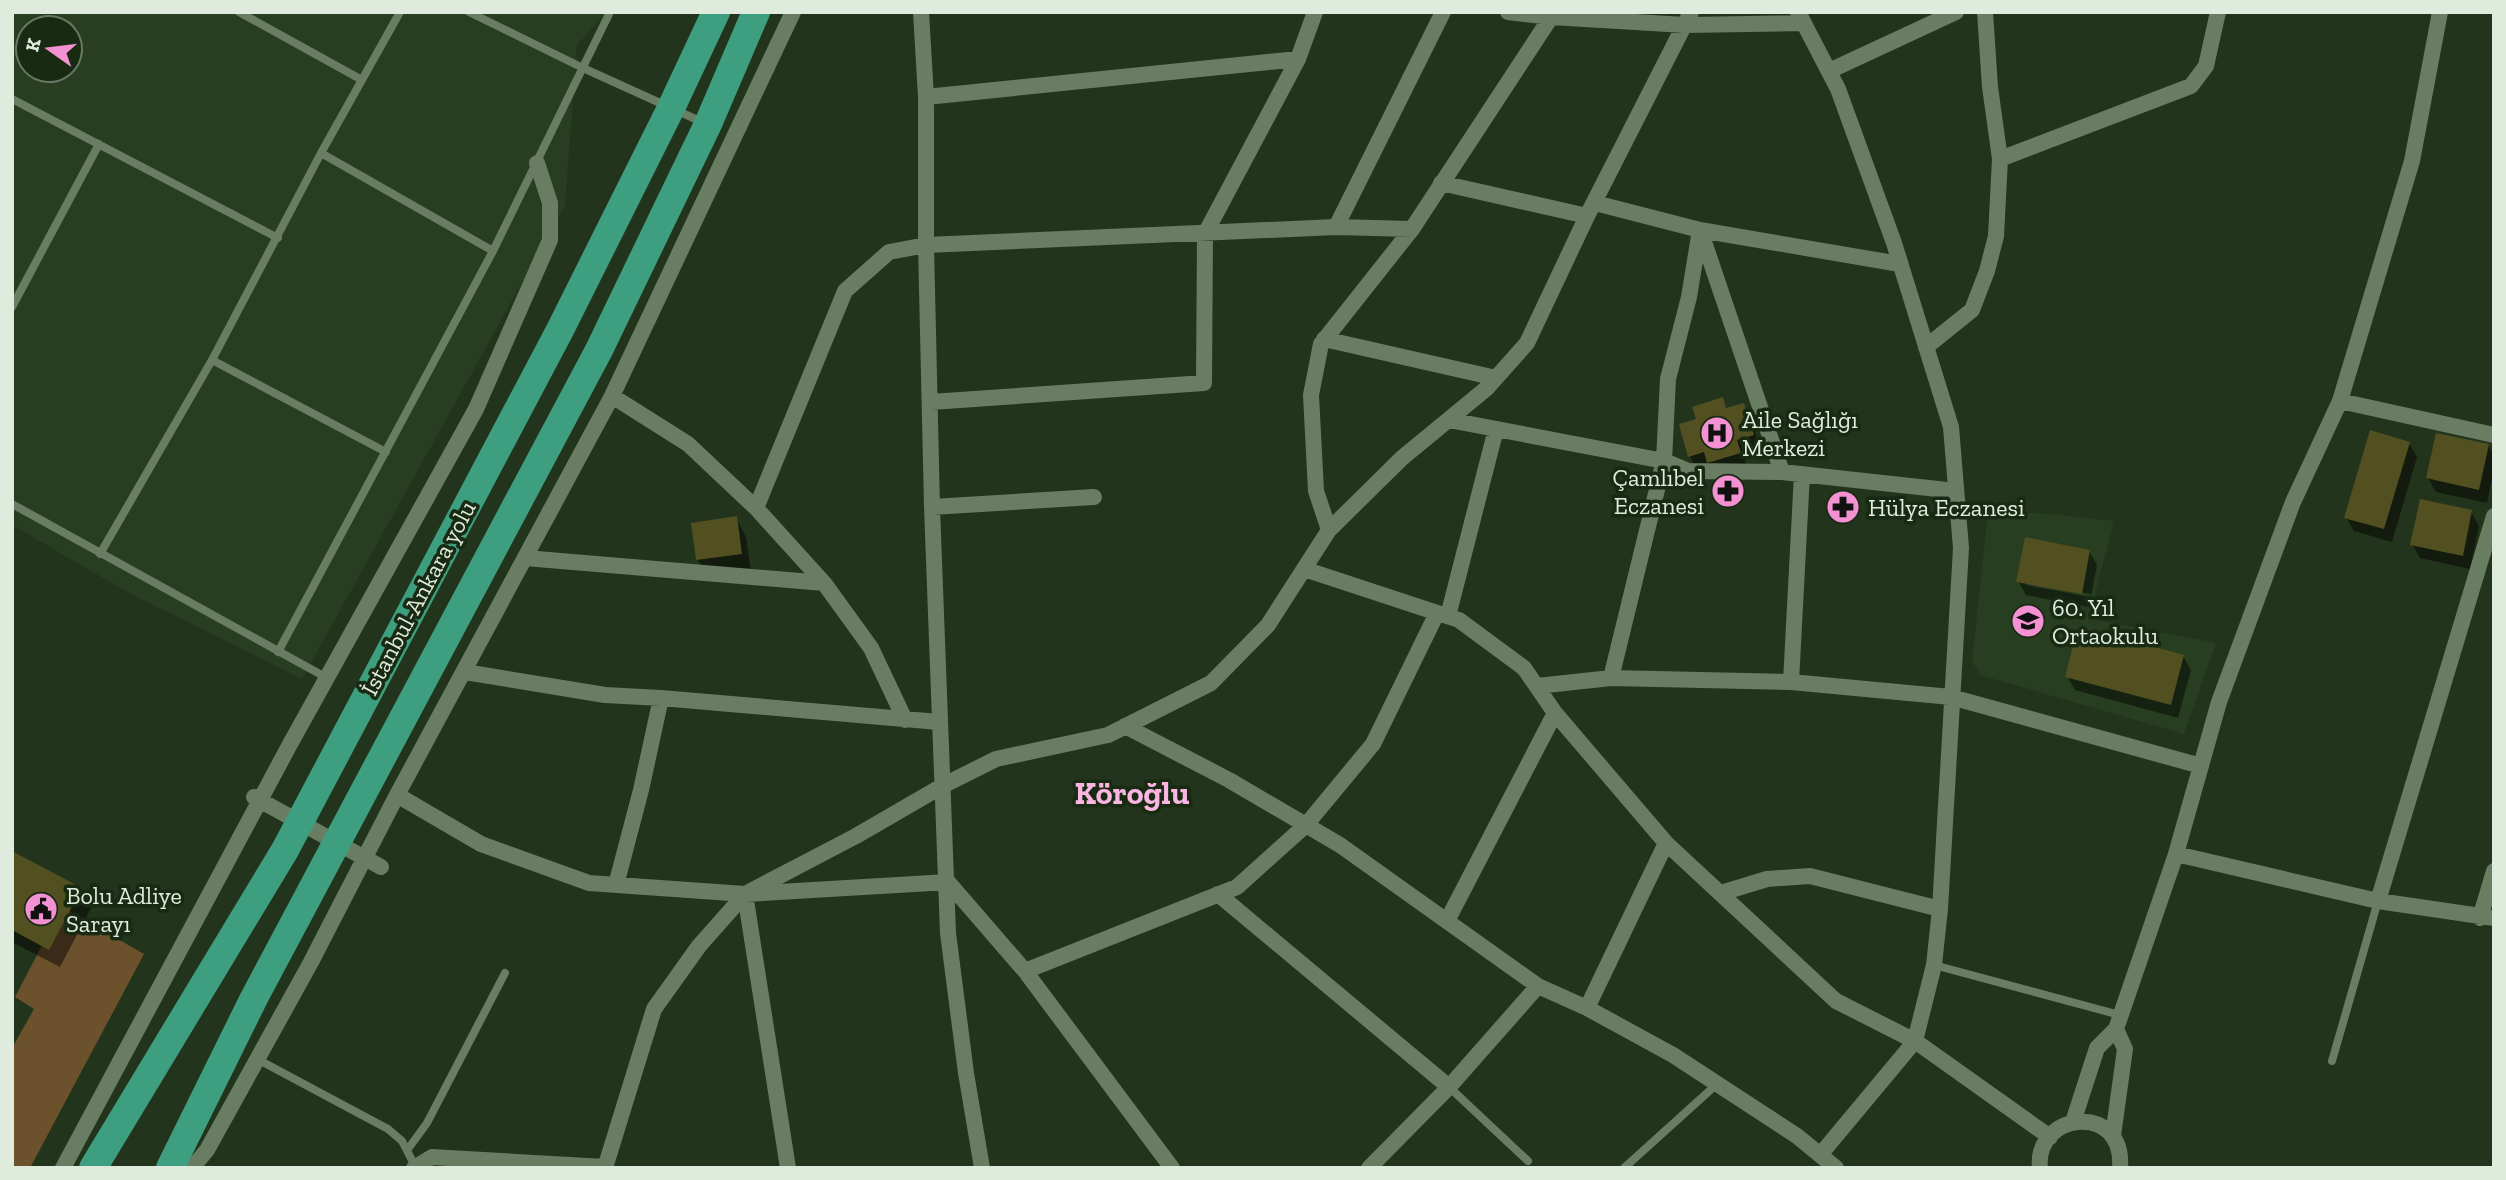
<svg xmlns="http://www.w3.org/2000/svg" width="2506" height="1180" viewBox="0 0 2506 1180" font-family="'Zilla Slab',serif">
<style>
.built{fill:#283e20;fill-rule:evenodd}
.green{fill:#6b512c}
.shadow{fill:#0007;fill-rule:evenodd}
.building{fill:#525021}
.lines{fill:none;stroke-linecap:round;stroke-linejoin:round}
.lane{stroke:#687d61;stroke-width:8}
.street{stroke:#687d61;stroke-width:16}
.highway{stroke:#3e9e80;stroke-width:28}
.labels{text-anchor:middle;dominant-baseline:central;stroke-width:7;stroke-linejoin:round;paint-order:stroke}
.poi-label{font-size:24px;fill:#dfebdc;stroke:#192a12;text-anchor:start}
.street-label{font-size:24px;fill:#dfebdc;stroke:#192a12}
.district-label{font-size:32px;font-weight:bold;fill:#fbb5e2;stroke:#192a12}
</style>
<rect width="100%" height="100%" fill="#22341c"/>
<path class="built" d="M 12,12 L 607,12 L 577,45 L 565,205 L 302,679 L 127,592 L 12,525 ZM 28,28 L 70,28 L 70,70 L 28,70 Z
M 1988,511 L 2049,514 L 2114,521 L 2093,602 L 2098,620 L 2216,643 L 2184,734 L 1980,675 L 1972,661 Z"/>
<path class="green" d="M 62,907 L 144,954 L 30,1168 L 12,1168 L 12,1048 L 34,1009 L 15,997 Z"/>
<path class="shadow" d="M 1722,399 L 1727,409 L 1744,405 L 1751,418 L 1760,449 L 1743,454 L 1747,467 L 1697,470 L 1690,456 L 1698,421 Z
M 2409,443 L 2417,457 L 2392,542 L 2354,531 L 2346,517 Z
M 2488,445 L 2494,456 L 2494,469 L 2487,503 L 2436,492 L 2428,478 Z
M 2471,512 L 2479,526 L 2470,569 L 2420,558 L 2412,544 Z
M 736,518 L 746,537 L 751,572 L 708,578 L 698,560 L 693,524 Z
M 2089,551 L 2097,565 L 2089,607 L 2026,595 L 2018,581 ZM 2026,582 L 2091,594 L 2090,597 L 2026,585 Z
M 2183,656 L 2191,670 L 2178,718 L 2075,690 L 2067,676 Z
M 12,853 L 80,889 L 91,908 L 60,967 L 12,942 Z"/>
<path class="building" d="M 1723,397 L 1726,408 L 1744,403 L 1754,435 L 1737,440 L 1741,453 L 1707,463 L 1704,452 L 1688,457 L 1679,424 L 1696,419 L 1692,407 Z
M 2370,430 L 2410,442 L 2384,529 L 2344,518 Z
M 2436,433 L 2489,444 L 2479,490 L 2426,478 Z
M 2420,499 L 2472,510 L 2463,556 L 2410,545 Z
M 737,516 L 742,554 L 696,560 L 691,523 Z
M 2025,537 L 2090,550 L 2082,594 L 2016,582 Z
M 2089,629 L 2184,655 L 2171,705 L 2065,677 L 2074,642 L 2085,645 Z
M 12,851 L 82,888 L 49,950 L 12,930 Z"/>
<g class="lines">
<path class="lane" d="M 239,12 L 362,80
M 469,12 L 583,68 L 702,122
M 12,99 L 278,238
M 321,153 L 493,251
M 12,307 L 99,144
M 212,360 L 386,452
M 12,504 L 327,678
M 100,554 L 212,360 L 321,153 L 400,12
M 278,652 L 493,251 L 610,12
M 1934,965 L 2120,1015
M 257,1059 L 388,1129 L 402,1141 L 415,1166
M 2332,1061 L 2378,901
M 1449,1087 L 1528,1161
M 408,1149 L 427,1123 L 505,973
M 1624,1168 L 1717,1084"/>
<path class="street" d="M 921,12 L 926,97 L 926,245 L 932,507 L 948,933 L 966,1073 L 982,1168
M 1508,12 L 1551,17 L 1685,25 L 1804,23
M 1798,12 L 1838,89 L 1894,243 L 1951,427 L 1961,548 L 1940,909 L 1934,965 L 1915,1041 L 1820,1155
M 1829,71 L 1956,12
M 926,97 L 1298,59
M 2000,159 L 2191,86 L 2206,66 L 2218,12
M 1441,183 L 1587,216
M 1595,203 L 1700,230 L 1782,472
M 1336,227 L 1443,12
M 1324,339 L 1496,378
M 1926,347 L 1972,310 L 1987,271 L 1996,236 L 2000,159 L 1990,87 L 1985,12
M 612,396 L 688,444 L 756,508 L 824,583 L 871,648 L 905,720
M 2340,401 L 2494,435
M 931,402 L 1204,383 L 1205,234 L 1298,59 L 1315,12
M 1449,420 L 1664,461 L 1668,379 L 1689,297 L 1700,230 L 1900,264
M 932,507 L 1094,497
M 756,508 L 845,291 L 889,252 L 926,245 L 1336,227 L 1412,229
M 1329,530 L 1316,491 L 1311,395 L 1321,344 L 1412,229 L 1551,17
M 525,558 L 824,583
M 1304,569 L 1459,620 L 1524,668 L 1555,713 L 1666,843 L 1836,1001 L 1915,1041 L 2050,1137
M 1448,616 L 1496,429
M 465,672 L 605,695 L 661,698 L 939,722
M 1611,678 L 1664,461 L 1688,471 L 1782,472 L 1956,491
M 1791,682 L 1802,474
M 1537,686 L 1611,678 L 1791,682 L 1951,697 L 2201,766
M 1125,726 L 1229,780 L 1340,845 L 1538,986 L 1587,1008 L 1673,1055 L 1797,1136 L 1836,1168
M 397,795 L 481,844 L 589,883 L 745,894 L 948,882 L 1025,971 L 1172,1168
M 254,797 L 381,867
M 2176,854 L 2378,901 L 2494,918
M 616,885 L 641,790 L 661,698
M 1721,893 L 1767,879 L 1810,876 L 1940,909
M 745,894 L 788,1168
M 1218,894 L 1449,1087
M 2378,901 L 2494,516
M 2480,918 L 2494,871
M 1447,921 L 1555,713
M 1025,971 L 1237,887 L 1306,825 L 1373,744 L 1437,613
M 1587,1008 L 1666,843
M 2073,1122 L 2097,1048 L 2116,1029 L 2176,854 L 2219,702 L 2293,502 L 2340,401 L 2412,161 L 2440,12
M 2113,1136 L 2125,1049 L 2116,1029
M 63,1168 L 289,746 L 476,409 L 550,240 L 550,203 L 537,163
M 192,1168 L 207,1150 L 311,962 L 397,795 L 612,396 L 793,12
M 414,1168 L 432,1157 L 605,1167
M 605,1168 L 654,1009 L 699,946 L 745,894 L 856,836 L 944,785 L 996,759 L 1108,735 L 1211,683 L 1268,625 L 1329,530 L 1402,458 L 1487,388 L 1527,343 L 1587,216 L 1691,12
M 1369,1168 L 1449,1087 L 1538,986
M 2040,1168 C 2034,1112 2125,1101 2120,1168"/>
<path class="highway" d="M 93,1168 L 285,850 L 560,330 L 671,108 L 716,12
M 170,1168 L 254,998 L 599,350 L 708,124 L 756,12"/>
</g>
<defs>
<symbol id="hospital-disc" viewBox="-11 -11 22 22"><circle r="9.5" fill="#f491d3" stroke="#192a12"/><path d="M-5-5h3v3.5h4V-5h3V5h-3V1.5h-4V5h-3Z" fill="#111"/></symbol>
<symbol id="pharmacy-disc" viewBox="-11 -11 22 22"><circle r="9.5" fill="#f491d3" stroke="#192a12"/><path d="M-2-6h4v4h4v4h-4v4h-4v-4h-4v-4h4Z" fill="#111"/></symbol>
<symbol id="school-disc" viewBox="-11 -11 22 22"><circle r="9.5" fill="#f491d3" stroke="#192a12"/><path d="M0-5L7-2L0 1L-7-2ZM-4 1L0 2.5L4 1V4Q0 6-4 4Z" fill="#111"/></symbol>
<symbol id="civic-disc" viewBox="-11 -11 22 22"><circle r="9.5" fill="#f491d3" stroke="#192a12"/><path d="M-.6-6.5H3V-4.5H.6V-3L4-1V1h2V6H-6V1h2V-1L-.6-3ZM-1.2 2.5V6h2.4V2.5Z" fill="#111"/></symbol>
</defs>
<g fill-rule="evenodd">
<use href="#hospital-disc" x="1698" y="414" width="38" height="38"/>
<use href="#pharmacy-disc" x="1709" y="472" width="38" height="38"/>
<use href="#pharmacy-disc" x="1824" y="488" width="38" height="38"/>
<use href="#school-disc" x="2009" y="602" width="38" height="38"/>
<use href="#civic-disc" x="22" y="890" width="38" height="38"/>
</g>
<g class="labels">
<g class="poi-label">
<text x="1742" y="419">Aile Sağlığı<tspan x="1742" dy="28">Merkezi</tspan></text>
<text x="1704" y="477" text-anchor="end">Çamlıbel<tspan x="1704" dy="28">Eczanesi</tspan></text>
<text x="1868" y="507">Hülya Eczanesi</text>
<text x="2052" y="607">60. Yıl<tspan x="2052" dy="28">Ortaokulu</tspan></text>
<text x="66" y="895">Bolu Adliye<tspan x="66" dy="28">Sarayı</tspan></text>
</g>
<g class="street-label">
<text transform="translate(418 598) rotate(-62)">İstanbul-Ankara yolu</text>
</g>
<g class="district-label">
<text x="1132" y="793">Köroğlu</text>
</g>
</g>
<rect width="2506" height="1180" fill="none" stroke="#dfebdc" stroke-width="28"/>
<g transform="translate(49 49) rotate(284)"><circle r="33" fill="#192a12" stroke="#687763" stroke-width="2"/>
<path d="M0-5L12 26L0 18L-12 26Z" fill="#f491d3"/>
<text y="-10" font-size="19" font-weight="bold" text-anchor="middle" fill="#dfebdc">K</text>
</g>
</svg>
